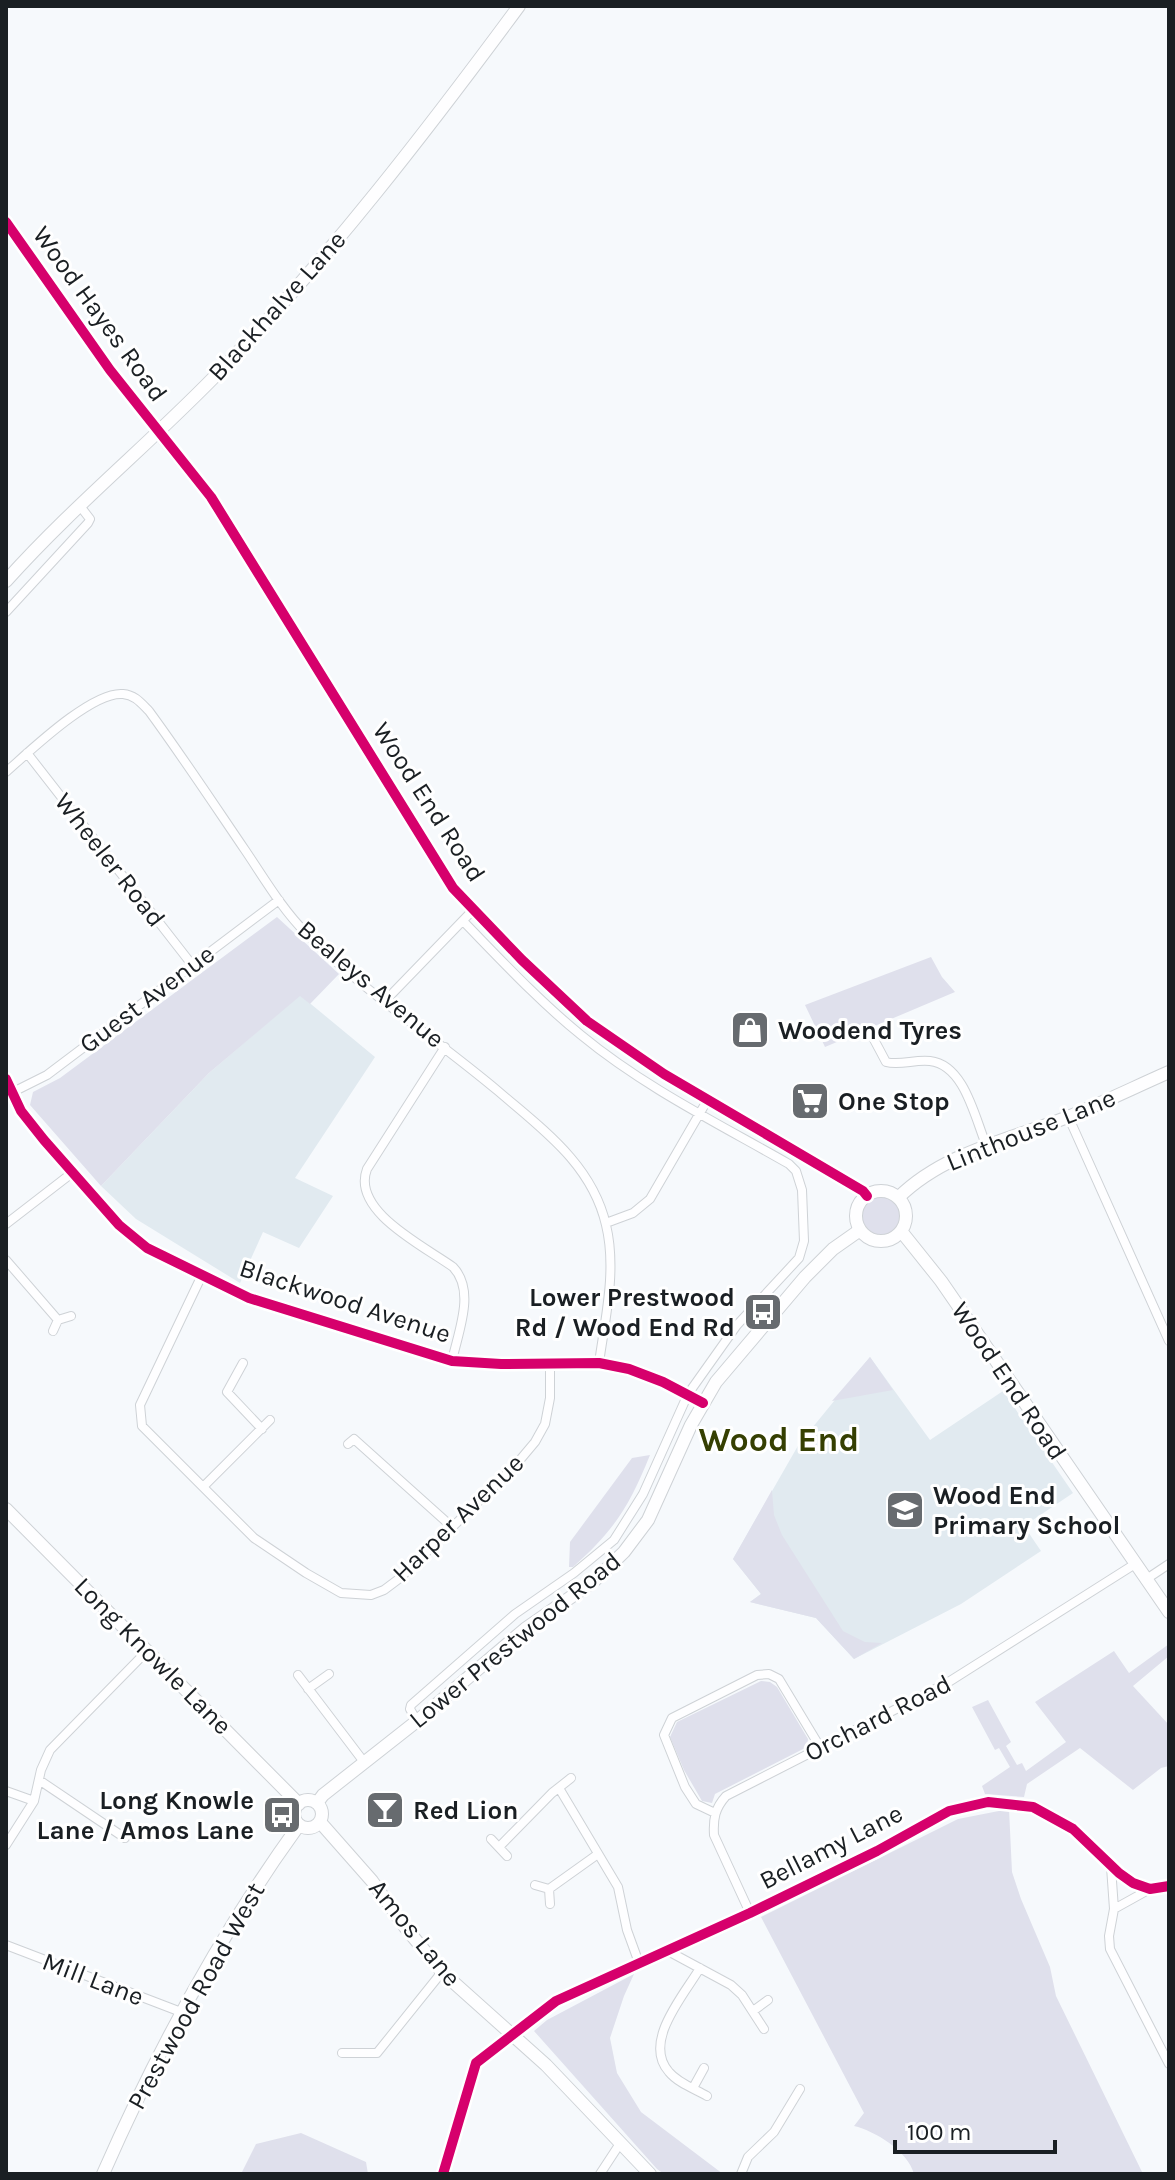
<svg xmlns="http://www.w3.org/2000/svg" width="1175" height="2180" viewBox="0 0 1175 2180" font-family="Karla,sans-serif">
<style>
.built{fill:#e1eaf0}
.green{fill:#dfe0ec}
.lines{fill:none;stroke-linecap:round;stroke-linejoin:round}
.street-casing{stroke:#ced2d6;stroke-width:10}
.secondary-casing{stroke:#ced2d6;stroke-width:14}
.street{stroke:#fefeff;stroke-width:8}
.secondary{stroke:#fefeff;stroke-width:12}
.cycleway-casing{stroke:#fff;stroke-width:15}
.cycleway{stroke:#d6006c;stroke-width:10}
.labels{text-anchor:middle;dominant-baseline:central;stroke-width:6;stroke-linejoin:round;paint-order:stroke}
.street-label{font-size:26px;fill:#1a1f23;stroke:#fff}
.poi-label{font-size:26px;font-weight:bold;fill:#1a1f23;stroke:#fff;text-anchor:start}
.district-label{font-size:34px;font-weight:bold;fill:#353f02;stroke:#fff}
</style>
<rect width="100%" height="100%" fill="#f6f9fc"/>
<path class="built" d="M 300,995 L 375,1057 L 295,1178 L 333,1196 L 299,1248 L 263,1232 L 240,1283 L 136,1219 L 101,1186 L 209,1073 Z
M 870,1357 L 930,1440 L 1003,1391 L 1073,1493 L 1024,1526 L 1041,1551 L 961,1604 L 854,1659 L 816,1618 L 750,1602 L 761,1594 L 733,1559 L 799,1444 Z"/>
<path class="green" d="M 277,917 L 339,974 L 310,1004 L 300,996 L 209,1073 L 101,1186 L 30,1105 L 33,1092 L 60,1078 Z
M 931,957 L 942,977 L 955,992 L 825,1047 L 805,1005 Z
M862 1216a19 19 0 1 1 38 0a19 19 0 1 1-38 0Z
M 870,1357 L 893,1390 L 832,1401 Z
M 650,1455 C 630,1505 614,1531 573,1567 L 569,1567 L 570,1542 L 632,1458 Z
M 772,1490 L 774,1515 L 782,1535 L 843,1631 L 865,1642 L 882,1643 L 854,1659 L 816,1618 L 750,1602 L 761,1594 L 733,1559 Z
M 1169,1644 L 1169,1656 L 1133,1686 L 1169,1725 L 1169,1766 L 1161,1768 L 1133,1790 L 1080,1748 L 1027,1784 L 1024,1797 L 985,1794 L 982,1786 L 1010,1767 L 999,1748 L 995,1750 L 972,1707 L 988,1700 L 1011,1742 L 1006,1746 L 1017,1765 L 1022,1763 L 1026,1771 L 1066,1742 L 1035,1702 L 1114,1651 L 1129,1673 Z
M 761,1681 L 770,1682 L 777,1687 L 808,1739 L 807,1747 L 715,1794 L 712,1803 L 702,1801 L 684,1770 L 670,1737 L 677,1722 Z
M 1009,1809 L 1012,1872 L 1021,1899 L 1050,1967 L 1056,1996 L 1143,2174 L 914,2174 C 908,2151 875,2131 854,2126 L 864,2113 L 761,1917 L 958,1819 Z
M 634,1974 L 624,1996 L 610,2038 L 617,2073 L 641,2112 L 723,2174 L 664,2174 L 657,2169 L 534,2031 L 547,2020 Z
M 301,2133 L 366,2162 L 368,2174 L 241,2174 L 256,2144 Z"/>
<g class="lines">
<defs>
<path id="street" d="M 6,222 L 110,370 L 158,431
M 6,612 L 88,523 L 90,519 L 80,506
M 27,753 L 193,966
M 6,772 C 30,751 92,691 123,694 C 135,695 141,703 149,711 C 182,756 213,803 245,850 C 264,878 282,909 306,933 C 364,992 435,1038 498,1091 C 542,1129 592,1164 606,1225 C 617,1270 605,1319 599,1363
M 384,1002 L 474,909
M 870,1032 L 886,1062 C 900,1066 915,1059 930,1061 C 965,1065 975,1119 987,1147
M 445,1047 L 367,1169 C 351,1211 424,1246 453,1267 C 476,1291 458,1332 452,1361
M 6,1079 L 21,1111 L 44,1140 L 119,1225 L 147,1248 L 249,1298 L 452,1361 L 501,1364 L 599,1363 L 629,1369 L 663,1382 L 703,1403
M 11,1093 L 47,1075 L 279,900
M 1068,1116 L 1169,1341
M 606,1223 L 633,1213 L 650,1199 L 708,1099
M 6,1224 L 72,1173
M 6,1260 L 58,1320
M 202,1275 L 140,1405 L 142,1426 L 254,1538 L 306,1573 L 341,1593 L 371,1595 L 384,1590 L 400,1578 L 514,1467 L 535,1442 L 545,1424 L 550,1398 L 550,1363
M 53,1331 L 58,1320 L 71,1316
M 243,1363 L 227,1392 L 262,1429
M 348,1444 L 354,1439 L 451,1526
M 203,1487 L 270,1420
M 1145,1580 L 1169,1564
M 298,1675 L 364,1762
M 308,1689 L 329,1674
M 417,1721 L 410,1709 L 411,1705 L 515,1614 L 574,1573 L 614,1540 L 643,1494 L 688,1394 L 737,1325 L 799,1258 L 804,1241 L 802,1190 L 796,1171 L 789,1164 C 719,1124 644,1087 581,1035 C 539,1001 501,960 463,921
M 39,1780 L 125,1838
M 559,1788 L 618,1887 L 627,1930 L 639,1963
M 6,1791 L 34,1801
M 715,1813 L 696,1804 L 685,1787 L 664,1735 L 672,1718 L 757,1675 L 769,1674 L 779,1679 L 820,1747
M 491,1839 L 507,1856
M 6,1845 L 34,1801 L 41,1770 L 50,1750 L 148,1650
M 500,1846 L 552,1793 L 571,1778
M 1111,1867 L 1114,1909 L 1150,1889
M 535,1885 L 549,1889 L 550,1904
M 549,1889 L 598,1854
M 1114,1909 L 1109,1936 L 1110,1949 L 1169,2064
M 750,1913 L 714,1835 C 713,1819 715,1808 726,1796 L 947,1683 L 1135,1564
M 6,1945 L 181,2012
M 668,1951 L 731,1985 L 742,1995 L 764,2029
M 700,1968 C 684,1995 642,2042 669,2072 C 678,2083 695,2089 707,2096
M 753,2011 L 768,2000
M 342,2053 L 377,2053 L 442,1972
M 693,2088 L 704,2068
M 443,2174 L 476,2063 L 556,2001 L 750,1913 L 877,1851 L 949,1811 L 988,1802 L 1033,1807 L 1073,1829 L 1119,1873 L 1133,1883 L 1150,1889 L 1169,1886
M 600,2174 L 621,2142
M 741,2174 L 748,2157 L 774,2132 L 800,2089"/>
<path id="secondary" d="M 158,431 L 211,497 L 453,888 L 522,960 L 587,1021 L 664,1074 L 863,1191 L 867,1196
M 6,581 C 74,505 153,441 223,368 C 331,255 426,132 519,6
M856 1216a25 25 0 1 1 50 0a25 25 0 1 1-50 0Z
M 898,1198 C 943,1153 1011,1139 1068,1117 C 1102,1103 1135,1087 1169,1072
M 901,1231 L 941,1281 L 1169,1612
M 6,1509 L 299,1804
M294 1814a14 14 0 1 1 28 0a14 14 0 1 1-28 0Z
M 317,1803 L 323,1795 L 417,1721 L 525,1629 L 594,1581 L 624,1552 L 648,1520 L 691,1425 L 716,1382 L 805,1277 L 833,1249 L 860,1230
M 320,1822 L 372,1881 L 405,1927 L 442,1972 L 546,2065 L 650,2174
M 103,2174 C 157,2051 220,1934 299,1825"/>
</defs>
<use href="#street" class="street-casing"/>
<use href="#secondary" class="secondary-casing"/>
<use href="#street" class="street"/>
<use href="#secondary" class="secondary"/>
<defs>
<path id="cycleway" d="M 6,222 L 110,370 L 211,497 L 453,888 L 522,960 L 587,1021 L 664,1074 L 863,1191 L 867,1196
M 6,1079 L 21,1111 L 44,1140 L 119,1225 L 147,1248 L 249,1298 L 452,1361 L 501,1364 L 599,1363 L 629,1369 L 663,1382 L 703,1403
M 443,2174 L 476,2063 L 556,2001 L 750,1913 L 877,1851 L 949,1811 L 988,1802 L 1033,1807 L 1073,1829 L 1119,1873 L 1133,1883 L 1150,1889 L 1169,1886"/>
</defs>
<use href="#cycleway" class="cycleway-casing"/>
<use href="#cycleway" class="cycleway"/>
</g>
<defs>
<symbol id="shop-square" viewBox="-11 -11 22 22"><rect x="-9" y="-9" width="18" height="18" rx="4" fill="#676b6f" stroke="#fff"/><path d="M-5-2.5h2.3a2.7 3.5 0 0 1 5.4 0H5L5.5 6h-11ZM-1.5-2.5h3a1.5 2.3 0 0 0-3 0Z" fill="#fff"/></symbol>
<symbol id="supermarket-square" viewBox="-11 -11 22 22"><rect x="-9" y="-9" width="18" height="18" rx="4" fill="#676b6f" stroke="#fff"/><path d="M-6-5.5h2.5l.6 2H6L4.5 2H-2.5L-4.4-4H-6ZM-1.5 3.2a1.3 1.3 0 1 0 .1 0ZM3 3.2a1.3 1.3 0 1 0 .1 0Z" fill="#fff"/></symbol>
<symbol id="bus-square" viewBox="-11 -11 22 22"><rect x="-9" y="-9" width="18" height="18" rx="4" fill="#676b6f" stroke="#fff"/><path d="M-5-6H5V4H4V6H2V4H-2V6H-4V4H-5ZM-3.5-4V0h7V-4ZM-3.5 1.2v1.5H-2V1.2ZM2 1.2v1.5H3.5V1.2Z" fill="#fff"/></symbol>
<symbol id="school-square" viewBox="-11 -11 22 22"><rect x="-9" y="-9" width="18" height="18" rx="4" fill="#676b6f" stroke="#fff"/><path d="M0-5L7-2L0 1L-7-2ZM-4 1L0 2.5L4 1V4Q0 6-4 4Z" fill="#fff"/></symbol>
<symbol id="bar-square" viewBox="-11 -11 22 22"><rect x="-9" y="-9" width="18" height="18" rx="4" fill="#676b6f" stroke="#fff"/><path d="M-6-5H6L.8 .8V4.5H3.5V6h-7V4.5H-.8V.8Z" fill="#fff"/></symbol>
</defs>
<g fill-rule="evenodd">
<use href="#shop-square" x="728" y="1008" width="44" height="44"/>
<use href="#supermarket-square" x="788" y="1079" width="44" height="44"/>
<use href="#bus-square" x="741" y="1290" width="44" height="44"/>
<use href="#school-square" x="883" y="1488" width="44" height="44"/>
<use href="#bar-square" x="363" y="1788" width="44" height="44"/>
<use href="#bus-square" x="260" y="1793" width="44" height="44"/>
</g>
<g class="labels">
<g class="street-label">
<text transform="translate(277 306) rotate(-48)">Blackhalve Lane</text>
<text transform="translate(100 314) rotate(54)">Wood Hayes Road</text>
<text transform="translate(429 802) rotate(57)">Wood End Road</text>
<text transform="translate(110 860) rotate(52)">Wheeler Road</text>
<text transform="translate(371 984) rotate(40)">Bealeys Avenue</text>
<text transform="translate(147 999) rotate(-37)">Guest Avenue</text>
<text transform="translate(1031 1130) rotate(-22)">Linthouse Lane</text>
<text transform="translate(345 1301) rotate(18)">Blackwood Avenue</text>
<text transform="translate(1009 1381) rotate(56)">Wood End Road</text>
<text transform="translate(458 1518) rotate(-44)">Harper Avenue</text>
<text transform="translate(515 1640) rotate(-39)">Lower Prestwood Road</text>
<text transform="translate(153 1656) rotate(45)">Long Knowle Lane</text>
<text transform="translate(878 1718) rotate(-27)">Orchard Road</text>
<text transform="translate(831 1847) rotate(-27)">Bellamy Lane</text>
<text transform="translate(415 1933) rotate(51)">Amos Lane</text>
<text transform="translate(93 1979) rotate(21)">Mill Lane</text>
<text transform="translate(196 1996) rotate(-61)">Prestwood Road West</text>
</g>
<g class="poi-label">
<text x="778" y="1030">Woodend Tyres</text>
<text x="838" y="1101">One Stop</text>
<text x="735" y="1297" text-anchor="end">Lower Prestwood<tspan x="735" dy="30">Rd / Wood End Rd</tspan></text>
<text x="933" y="1495">Wood End<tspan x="933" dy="30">Primary School</tspan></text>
<text x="254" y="1800" text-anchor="end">Long Knowle<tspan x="254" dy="30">Lane / Amos Lane</tspan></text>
<text x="413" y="1810">Red Lion</text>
</g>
<g class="district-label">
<text x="779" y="1440">Wood End</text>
</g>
</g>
<rect width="1175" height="2180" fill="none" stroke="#1a1f23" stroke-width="16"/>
<path d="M895 2140v12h160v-12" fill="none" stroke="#1a1f23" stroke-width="4"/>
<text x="907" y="2140" font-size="24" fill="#1a1f23" stroke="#ffffff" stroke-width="6" paint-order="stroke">100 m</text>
</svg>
